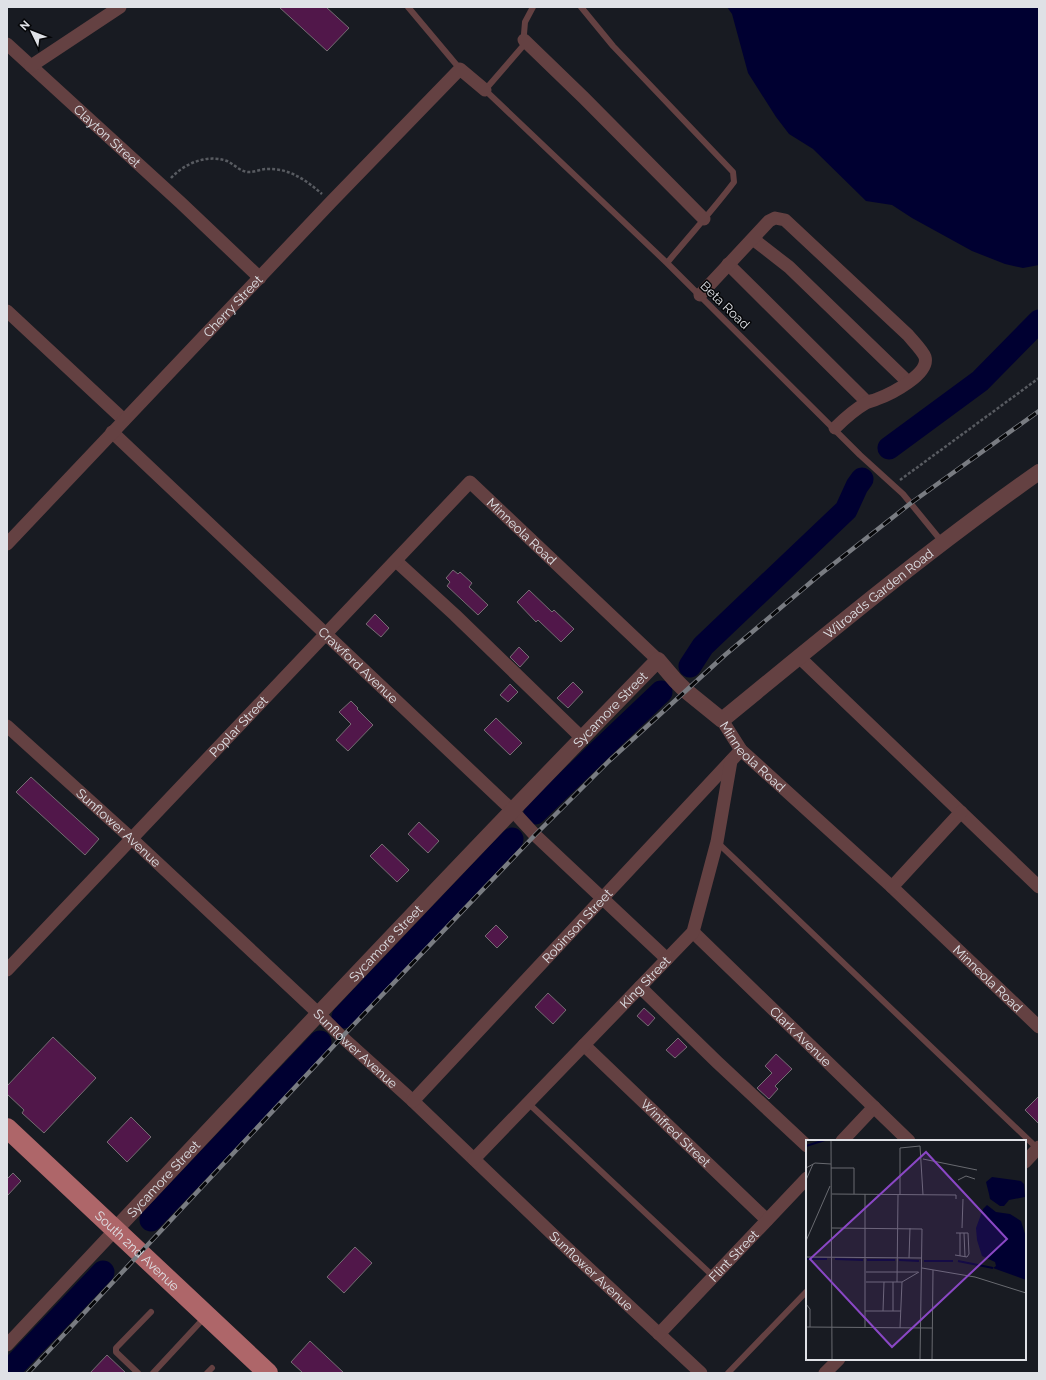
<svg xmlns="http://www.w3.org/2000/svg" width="1046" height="1380" viewBox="0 0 1046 1380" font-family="Raleway,sans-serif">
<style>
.water{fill:#000031}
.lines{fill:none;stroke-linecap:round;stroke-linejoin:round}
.river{stroke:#000031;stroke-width:23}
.building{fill:#51174a;stroke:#756d73}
.path{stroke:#585b61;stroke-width:2.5;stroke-dasharray:3 2;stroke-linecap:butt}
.service{stroke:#644142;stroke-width:6}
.minor{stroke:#644142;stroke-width:13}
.tertiary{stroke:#644142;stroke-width:16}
.primary{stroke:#ae6669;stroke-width:20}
.rail-casing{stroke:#797c82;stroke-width:4.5}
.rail{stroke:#050608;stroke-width:3;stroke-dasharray:9;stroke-linecap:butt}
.labels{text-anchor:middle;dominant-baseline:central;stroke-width:3;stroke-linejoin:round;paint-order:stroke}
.street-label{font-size:13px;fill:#dfe1e6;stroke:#050608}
.inset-river{fill:none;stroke:#000031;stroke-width:2}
.inset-road{fill:none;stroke:#686a70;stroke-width:1}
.view{fill:#8a47c5;fill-opacity:0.15;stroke:#8a47c5;stroke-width:2}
.inset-edge{fill:none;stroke:#dfe1e6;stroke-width:2}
</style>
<rect width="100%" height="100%" fill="#181b22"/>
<path class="water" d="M 727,7 L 1039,7 L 1039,265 L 1023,268 L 1005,264 L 972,251 L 912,218 L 892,205 L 866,201 L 813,149 L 789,134 L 776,117 L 748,73 L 732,14 Z"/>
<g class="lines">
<path class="river" d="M 889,448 L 980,381 L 1039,321
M 690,666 L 703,646 L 846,510 L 857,486 L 862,479
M 535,813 L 600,750 L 661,692
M 343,1017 L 512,839
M 151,1220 L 320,1042
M 7,1373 L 103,1272"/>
</g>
<path class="building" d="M 279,7 L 326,7 L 349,28 L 327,51 Z
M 453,570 L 458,574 L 460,572 L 472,583 L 469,587 L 488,605 L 478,615 L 447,586 L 450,582 L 446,578 Z
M 529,590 L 552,612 L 554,610 L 574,629 L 561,642 L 538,620 L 536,622 L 517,602 Z
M 375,614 L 389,628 L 381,637 L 366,624 Z
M 519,647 L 529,657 L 520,667 L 510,657 Z
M 573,682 L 583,692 L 568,708 L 557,698 Z
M 510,684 L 518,692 L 508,702 L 500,695 Z
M 351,701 L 358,708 L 357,709 L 373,725 L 348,751 L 336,740 L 351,724 L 339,712 Z
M 496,718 L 522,743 L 510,755 L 484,730 Z
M 31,777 L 99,839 L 85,855 L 16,792 Z
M 419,822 L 439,841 L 428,853 L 408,834 Z
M 382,844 L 409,870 L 397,882 L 370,856 Z
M 496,925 L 508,937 L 497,948 L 485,936 Z
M 548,993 L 566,1010 L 553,1024 L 535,1007 Z
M 644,1008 L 655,1018 L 648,1026 L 637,1016 Z
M 53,1037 L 96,1078 L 44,1133 L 22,1113 L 24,1110 L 7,1094 L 7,1086 Z
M 678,1038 L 687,1047 L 675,1058 L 666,1050 Z
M 776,1054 L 792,1069 L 775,1086 L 778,1089 L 769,1099 L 757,1088 L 772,1073 L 765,1066 Z
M 1039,1096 L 1039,1124 L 1025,1110 Z
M 131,1117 L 151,1137 L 127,1162 L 107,1142 Z
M 13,1173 L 21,1181 L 7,1196 L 7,1179 Z
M 355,1247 L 372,1263 L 344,1293 L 327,1277 Z
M 310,1341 L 344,1373 L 303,1373 L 291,1362 Z
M 107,1355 L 126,1373 L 90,1373 Z"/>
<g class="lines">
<path class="path" d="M 171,178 C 185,163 207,154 227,161 C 234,164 240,172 249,172 C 255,172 261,169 267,169 C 289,168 306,180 322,194
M 900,480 L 1039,378"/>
<path class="service" d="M 408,7 L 460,69
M 533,7 L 525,22 L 523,46 L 485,90 L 667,263 L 860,455 L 903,494 L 943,543
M 581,7 L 613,46 L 733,172 L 734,182 C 713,210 689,236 667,263
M 718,843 L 1038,1149
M 528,1103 L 714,1277
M 138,1373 L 116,1352 L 116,1348 L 151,1312
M 153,1373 L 205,1317
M 207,1373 L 212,1368
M 728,1373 L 807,1291"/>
<g class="minor">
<path d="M 524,40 L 584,98 L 704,219"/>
<path id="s1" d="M 7,44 L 181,203 L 260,278"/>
<path d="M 31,66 L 120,7"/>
<path d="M 753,239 L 789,267 L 908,382"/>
<path d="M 728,264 L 867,402"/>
<path d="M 700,295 L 769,221 L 775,218 L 785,220 L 908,335 C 912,340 923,351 925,357 C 930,374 891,394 877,399 C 873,401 869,401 866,403 C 854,410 844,419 835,428"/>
<path d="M 7,311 L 124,420"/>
<path id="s2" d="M 112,432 L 512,810 L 535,835 L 667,959"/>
<path id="s3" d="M 7,544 L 331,202 L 460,69 L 485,90"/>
<path d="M 396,561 L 455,615 L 582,738"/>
<path d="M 799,657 L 1039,887"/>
<path id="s4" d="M 722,720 L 741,750 L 892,887 L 1039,1027"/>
<path id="s5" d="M 7,726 L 132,839 L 318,1013 L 342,1037 L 413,1101 L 569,1250 L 701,1373"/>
<path d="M 892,887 L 961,812"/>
<path id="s6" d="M 693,932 L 909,1141"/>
<path id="s7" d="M 7,970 L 470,482 L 658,660"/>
<path d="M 640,987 L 717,1062 L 807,1146"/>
<path id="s8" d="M 584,1045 L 767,1220"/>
<path id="s9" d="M 413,1101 L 741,750"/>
<path d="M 842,1141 L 874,1107"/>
<path id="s10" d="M 474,1159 L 693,932 L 717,842 L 731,761"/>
<path d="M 1025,1162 L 1039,1147"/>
<path id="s11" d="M 659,1334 L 807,1178"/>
<path d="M 7,1345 L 116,1229"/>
<path d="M 825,1373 L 839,1359"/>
</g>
<path class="tertiary" id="s12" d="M 116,1229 C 295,1038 475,847 658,660 L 675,680 L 685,690 L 722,720 C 826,635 929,549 1039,472"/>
<path class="primary" id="s13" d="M 7,1128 L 268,1373"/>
<defs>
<path id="rail" d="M 28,1373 L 342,1037 L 535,835 L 609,761 L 725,655 L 817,577 L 911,503 L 1039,411"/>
</defs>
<use href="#rail" class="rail-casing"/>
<use href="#rail" class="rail"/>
</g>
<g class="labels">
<g class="street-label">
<text stroke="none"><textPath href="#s1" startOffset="136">Clayton Street</textPath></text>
<text transform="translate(725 305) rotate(44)">Beta Road</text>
<text stroke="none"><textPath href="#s3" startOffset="328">Cherry Street</textPath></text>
<text stroke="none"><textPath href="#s7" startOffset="744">Minneola Road</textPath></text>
<text stroke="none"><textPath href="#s12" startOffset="1075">Wilroads Garden Road</textPath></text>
<text stroke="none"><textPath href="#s2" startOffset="339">Crawford Avenue</textPath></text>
<text stroke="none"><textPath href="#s12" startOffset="717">Sycamore Street</textPath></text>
<text stroke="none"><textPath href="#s7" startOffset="336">Poplar Street</textPath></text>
<text stroke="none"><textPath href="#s4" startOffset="48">Minneola Road</textPath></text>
<text stroke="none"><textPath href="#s5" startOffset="151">Sunflower Avenue</textPath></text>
<text stroke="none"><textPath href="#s9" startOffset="240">Robinson Street</textPath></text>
<text stroke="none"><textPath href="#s12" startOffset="393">Sycamore Street</textPath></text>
<text stroke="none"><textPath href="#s4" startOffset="372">Minneola Road</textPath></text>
<text stroke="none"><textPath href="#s10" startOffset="246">King Street</textPath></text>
<text stroke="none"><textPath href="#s6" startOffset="150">Clark Avenue</textPath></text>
<text stroke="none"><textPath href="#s5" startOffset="475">Sunflower Avenue</textPath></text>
<text stroke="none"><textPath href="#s8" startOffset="127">Winifred Street</textPath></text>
<text stroke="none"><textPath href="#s12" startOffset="69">Sycamore Street</textPath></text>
<text stroke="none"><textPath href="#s13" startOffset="179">South 2nd Avenue</textPath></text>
<text stroke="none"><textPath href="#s11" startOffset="108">Flint Street</textPath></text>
<text stroke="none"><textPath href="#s5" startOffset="799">Sunflower Avenue</textPath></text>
</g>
</g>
<g transform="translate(806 1140)">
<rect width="220" height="220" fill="#181b22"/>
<path d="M 186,37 L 215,41 L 218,44 L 219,57 L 203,60 L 198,66 L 194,66 L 184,59 L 183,54 L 180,42 ZM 181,65 L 190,72 L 204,74 L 215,81 L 220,97 L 220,140 L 187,128 L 190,126 L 189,122 L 176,116 L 171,100 L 170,88 L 177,69 Z" fill="#000031"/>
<path class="inset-river" d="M 0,6 L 19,0M 0,119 L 21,119M 29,119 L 57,120M 61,120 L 89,120M 93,120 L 113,121M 118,121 L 147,121M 152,121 L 187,128"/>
<path class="inset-road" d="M 25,0 L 26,220M 117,19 L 171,30M 0,28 L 9,23 L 25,24M 25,28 L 48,28 L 48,54M 0,40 L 7,24M 152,40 L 160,36 L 169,39M 26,54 L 150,55 L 150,59M 59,54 L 59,188M 94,55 L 94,8 L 114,6 L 117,55M 26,88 L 116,89 L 114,220M 156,88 L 157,59M 158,93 L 159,117M 0,101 L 24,46M 149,115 L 161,117 L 163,114 L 162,93 L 150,93M 154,116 L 154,93M 0,117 L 116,118M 103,118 L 104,88M 116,128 L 169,137 L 220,153M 60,132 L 112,132M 60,142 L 96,142 L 113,132M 91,142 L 92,55M 0,164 L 4,169 L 4,187M 59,171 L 95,171M 77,171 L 78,142M 87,171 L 87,142M 0,187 L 126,188M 94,188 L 96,142M 126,220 L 127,130"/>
<path class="view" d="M 120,12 L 201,99 L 86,207 L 4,119 Z"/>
<rect width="220" height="220" class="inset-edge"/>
</g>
<rect width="1046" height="1380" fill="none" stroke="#dfe1e6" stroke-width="16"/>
<g transform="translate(32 32) rotate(313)" stroke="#050608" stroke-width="3" paint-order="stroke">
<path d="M0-3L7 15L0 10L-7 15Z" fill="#dfe1e6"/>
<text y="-6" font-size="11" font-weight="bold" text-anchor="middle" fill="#dfe1e6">N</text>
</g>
</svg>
